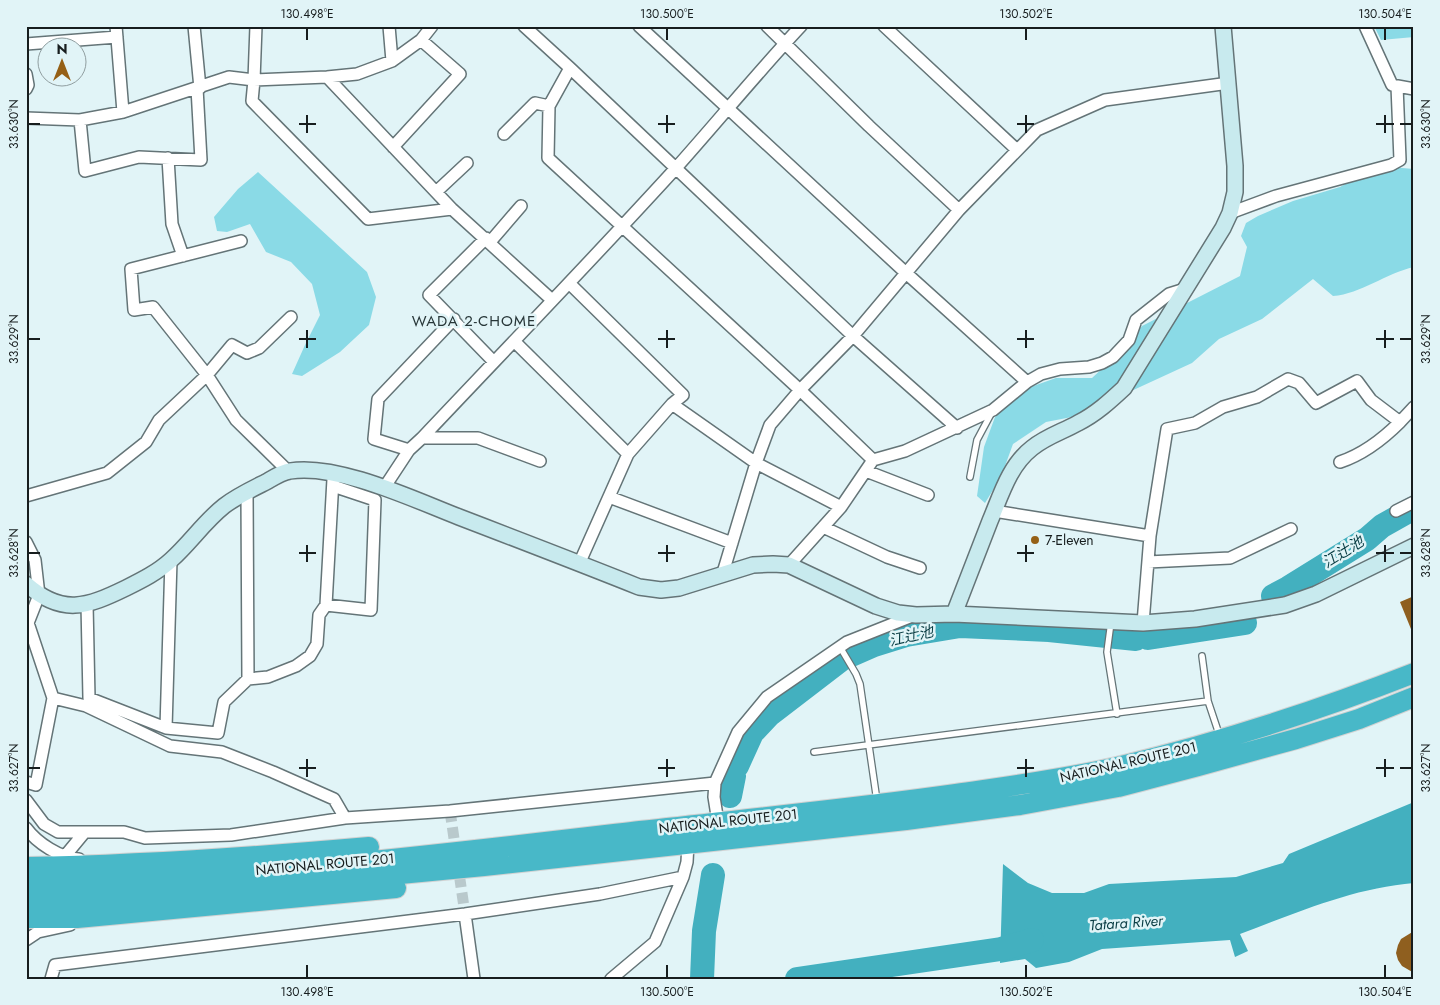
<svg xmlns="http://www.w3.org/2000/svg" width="1440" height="1005" viewBox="0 0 1440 1005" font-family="Jost,'Noto Sans JP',sans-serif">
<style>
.green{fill:#8adae6}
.water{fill:#43b0bf}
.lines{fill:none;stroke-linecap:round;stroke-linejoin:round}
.river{stroke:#43b0bf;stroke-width:24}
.building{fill:#8f5f1f}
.street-tunnel{stroke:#b9c9cc;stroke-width:11;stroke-dasharray:11 5.5;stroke-linecap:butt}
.lane-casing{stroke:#647477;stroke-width:8}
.street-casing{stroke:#647477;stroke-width:14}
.secondary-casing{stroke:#647477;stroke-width:18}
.highway-casing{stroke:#d1d2d2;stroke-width:22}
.lane{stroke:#fff;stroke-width:5.5}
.street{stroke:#fff;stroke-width:11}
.secondary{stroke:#c8eaee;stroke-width:15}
.highway{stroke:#48b8c8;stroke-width:20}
.ticks{fill:none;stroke:#171d1e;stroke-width:2}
.poi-dot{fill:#956016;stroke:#e1f4f7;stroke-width:2}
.labels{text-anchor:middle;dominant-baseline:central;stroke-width:5;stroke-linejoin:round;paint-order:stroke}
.poi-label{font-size:14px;fill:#171d1e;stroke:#e1f4f7;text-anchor:start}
.street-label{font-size:14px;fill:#171d1e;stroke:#e1f4f7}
.neighbourhood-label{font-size:15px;letter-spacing:1px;fill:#273638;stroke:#e1f4f7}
.water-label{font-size:15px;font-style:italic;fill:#0a3d44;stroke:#e1f4f7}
.neatline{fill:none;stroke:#171d1e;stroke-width:2}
.ticks-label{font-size:12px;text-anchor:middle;fill:#171d1e}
</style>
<rect width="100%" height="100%" fill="#e1f4f7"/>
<path class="green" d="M 1374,26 L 1414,26 L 1414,37 L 1381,40 Z
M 1378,166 L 1414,169 L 1414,267 C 1386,273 1361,294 1333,296 L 1313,279 L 1262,319 L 1219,339 L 1192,363 L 1077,416 L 1046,422 L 1013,444 L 1001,477 L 985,503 L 977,496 L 984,447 L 995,417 L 1022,390 L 1056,378 L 1092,378 L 1119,353 L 1142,326 L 1240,276 L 1247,247 L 1241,236 L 1246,223 L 1258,216 L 1293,201 L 1340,187 Z
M 258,172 L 367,272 L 376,297 L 369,325 L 340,352 L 302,376 L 292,374 L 305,345 L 320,315 L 312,284 L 291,262 L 266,252 L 250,224 L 227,232 L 217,231 L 214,217 L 238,189 Z"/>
<path class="water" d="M 1414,802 L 1414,883 C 1353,888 1296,913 1240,934 L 1248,951 L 1235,957 L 1230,940 L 1102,949 L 1069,962 L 1036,968 L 1025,959 L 1000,963 L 1003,864 L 1028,883 L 1052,893 L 1084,893 L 1109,884 L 1236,877 L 1283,863 L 1289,854 Z"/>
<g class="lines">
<path class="river" d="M 1273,596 L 1288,588 L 1367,539 L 1382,526 L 1414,508
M 1148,638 L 1245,623
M 737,766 L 752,733 L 769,715 L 842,659 L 874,645 L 906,635 L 960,626 L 1049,630 L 1136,639
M 730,796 L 734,776
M 702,979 L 704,931 L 713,875
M 797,979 L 1001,949 L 1032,940"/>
</g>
<path class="building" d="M 1414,596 L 1414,634 L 1413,634 L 1400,602 Z
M 1414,931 L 1414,973 L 1402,966 L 1398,960 L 1396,953 L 1398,945 L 1401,939 Z"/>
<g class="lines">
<path class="street-tunnel" d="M 450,811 L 465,914"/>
<defs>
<path id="lane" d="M 970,477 L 977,440 L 992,412
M 1111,622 L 1107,652 L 1117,714
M 840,647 L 856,674 L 860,684 L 877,801
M 1202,656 L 1208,701 L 1220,737
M 814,752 L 1208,701"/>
<path id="street" d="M 116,26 L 123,112
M 194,26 L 200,88
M 256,26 L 254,80 L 252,101 L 368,219 L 452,209
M 389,26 L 392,61
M 524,26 L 570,68 L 853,336 L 957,428
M 639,26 L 906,273 L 1027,382
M 767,26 L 869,126 L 959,210
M 884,26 L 1017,150
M 1365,26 L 1392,85 L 1414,89
M 26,44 L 117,37
M 570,68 L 549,106 L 548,158 L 800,390 L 873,460
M 26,74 L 28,85 L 26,89
M 327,77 L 452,209 L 552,300
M 26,118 L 80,120 L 123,112 L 229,77 L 254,80 L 327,77 L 357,74 L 392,61 L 421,40 L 432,26
M 80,120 L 85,171 L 139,157 L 201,160 L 197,88
M 504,134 L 535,103 L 549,106
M 393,147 L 460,74 L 421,40
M 168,158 L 172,224 L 183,256
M 436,192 L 467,163
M 1230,213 L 1276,196 L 1391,165 L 1400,160 L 1397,86
M 486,238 L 429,295 L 494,362
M 241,241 L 131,269 L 134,310 L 153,307 L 207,375 L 236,420 L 288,471
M 490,242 L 521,206
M 569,283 L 683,395 L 672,404 L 628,454 L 579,564
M 515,342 L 628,454
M 672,404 L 756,463 L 841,507
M 422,438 L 478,438 L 540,461
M 409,450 L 374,439 L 378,399 L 454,319
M 1340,462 C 1364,454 1382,440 1400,422
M 866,471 L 928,495
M 384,488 L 409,450 L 422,438 C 507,348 593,259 676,168 C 718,121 758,72 801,26
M 247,492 L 248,679
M 26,496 L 107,473 L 146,442 L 159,420 L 207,375 L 232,345 L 247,353 L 259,348 L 291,317
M 609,497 L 732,543
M 994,511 L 1150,536
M 1396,511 L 1414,502
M 823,527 L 887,557 L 920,568
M 26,542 L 35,560 L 39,595 L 28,623 L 53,698 L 86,706 L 170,746 L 222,752 L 273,772 L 334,799 L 345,818
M 1148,562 L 1230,558 L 1291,529
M 789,565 L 841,507 L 873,460 L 905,451 L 993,410 L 1027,382 L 1041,374 L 1060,369 L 1089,367 L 1102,363 L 1113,357 L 1129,340 L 1136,320 L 1169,294 L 1185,289
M 722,576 L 756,463 L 770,425 L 800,390 L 853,336 L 959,210 L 1037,130 L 1105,100 L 1229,83
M 87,604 L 89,698 L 166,728 L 218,733 L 224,702 L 248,679 L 268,677 L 296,666 L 310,656 L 317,644 L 319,615 L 326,605 L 371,610 L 375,500 L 333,486
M 326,605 L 333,479
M 1143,623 L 1150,536 L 1167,429 L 1195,423 L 1223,407 L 1257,397 L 1288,379 L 1299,383 L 1316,403 L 1357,381 L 1371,400 L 1400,422 L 1414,407
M 166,728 L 171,560
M 26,782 L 36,785 L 53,698
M 26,800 L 44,824 L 58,832 L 124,832 L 145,838 L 231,835 L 345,818 L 450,811 L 715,783
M 718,822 L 714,797 L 715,783 L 738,732 L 767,697 L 847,642 L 915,615
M 26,828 C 37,843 60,858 79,859
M 65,856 L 84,833
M 465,914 L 474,979
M 26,940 L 38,932 L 70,925
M 51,979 L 55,965 L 465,914 L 600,894 L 683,877
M 611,979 L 655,942 L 683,877 L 687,862 L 688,843"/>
<path id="secondary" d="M 26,584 C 62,616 87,607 126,588 C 142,580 158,572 171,560 C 190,543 204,522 224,506 C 237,496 252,489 266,482 C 273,478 282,472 290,471 C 337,463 415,500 459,517 C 519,540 579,563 639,587 L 661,590 L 679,588 L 753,565 L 773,564 L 789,565 L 876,606 L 898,613 L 916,615 L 954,614 L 1143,623 L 1195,619 L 1285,605 L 1316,594 L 1414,546
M 954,614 C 966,583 978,552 990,521 C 1001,495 1009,466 1032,448 C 1047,436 1062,432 1078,423 C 1096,414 1110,401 1124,388 L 1223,228 L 1230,213 L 1235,192 L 1235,166 L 1223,26"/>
<path id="highway" d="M 26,867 C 141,865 255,857 369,847
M 26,883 C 231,880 436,855 640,831 C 745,819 851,809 956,794 C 1010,786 1064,779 1117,767 C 1218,743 1317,711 1414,673
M 26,902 L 180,895 L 484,866 L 906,820 L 1020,805 L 1118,787 L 1198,766 L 1296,739 L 1359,719 L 1414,697
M 26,918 L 77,918 L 396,888"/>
</defs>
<use href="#lane" class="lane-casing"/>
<use href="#street" class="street-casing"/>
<use href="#secondary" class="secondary-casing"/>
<use href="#highway" class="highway-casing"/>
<use href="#lane" class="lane"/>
<use href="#street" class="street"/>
<use href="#secondary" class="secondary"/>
<use href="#highway" class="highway"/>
</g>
<path class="ticks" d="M 307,28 L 307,40M 667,28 L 667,40M 1026,28 L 1026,40M 1385,28 L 1385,40M 307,115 L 307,133M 667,115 L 667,133M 1026,115 L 1026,133M 1385,115 L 1385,133M 28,124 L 40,124M 299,124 L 316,124M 658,124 L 675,124M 1017,124 L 1034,124M 1376,124 L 1394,124M 1400,124 L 1412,124M 307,330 L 307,348M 667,330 L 667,348M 1026,330 L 1026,348M 1385,330 L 1385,348M 28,339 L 40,339M 299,339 L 316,339M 658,339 L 675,339M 1017,339 L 1034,339M 1376,339 L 1394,339M 1400,339 L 1412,339M 307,545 L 307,562M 667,545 L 667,562M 1026,545 L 1026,562M 1385,545 L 1385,562M 28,553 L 40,553M 299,553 L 316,553M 658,553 L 675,553M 1017,553 L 1034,553M 1376,553 L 1394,553M 1400,553 L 1412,553M 307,759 L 307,777M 667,759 L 667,777M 1026,759 L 1026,777M 1385,759 L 1385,777M 28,768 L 40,768M 299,768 L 316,768M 658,768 L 675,768M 1017,768 L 1034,768M 1376,768 L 1394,768M 1400,768 L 1412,768M 307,965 L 307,978M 667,965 L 667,978M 1026,965 L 1026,978M 1385,965 L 1385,978"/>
<circle class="poi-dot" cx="1035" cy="540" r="5"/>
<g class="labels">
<g class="poi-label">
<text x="1045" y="540">7-Eleven</text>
</g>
<g class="street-label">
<text transform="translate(1128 762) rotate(-13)">NATIONAL ROUTE 201</text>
<text transform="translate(728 821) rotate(-6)">NATIONAL ROUTE 201</text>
<text transform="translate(325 864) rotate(-5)">NATIONAL ROUTE 201</text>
</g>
<g class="neighbourhood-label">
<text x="474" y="321">WADA 2-CHOME</text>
</g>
<g class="water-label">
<text transform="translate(1343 552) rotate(-32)">江辻池</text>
<text transform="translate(911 636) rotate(-13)">江辻池</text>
<text transform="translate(1126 923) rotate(-4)">Tatara River</text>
</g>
</g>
<rect width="1440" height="1005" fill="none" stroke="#e1f4f7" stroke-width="55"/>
<g transform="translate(62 62)"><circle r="24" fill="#e1f4f7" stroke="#909ea0"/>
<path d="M0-4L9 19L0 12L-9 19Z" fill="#956016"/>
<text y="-8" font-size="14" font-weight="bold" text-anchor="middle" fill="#171d1e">N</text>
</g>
<rect x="28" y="28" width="1384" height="950" class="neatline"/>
<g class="ticks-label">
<text x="307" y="18">130.498°E</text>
<text x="667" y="18">130.500°E</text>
<text x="1026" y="18">130.502°E</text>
<text x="1385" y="18">130.504°E</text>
<text transform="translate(14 124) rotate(-90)" y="4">33.630°N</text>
<text transform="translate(1426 124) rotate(-90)" y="4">33.630°N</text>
<text transform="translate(14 339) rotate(-90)" y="4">33.629°N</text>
<text transform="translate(1426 339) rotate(-90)" y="4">33.629°N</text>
<text transform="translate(14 553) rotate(-90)" y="4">33.628°N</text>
<text transform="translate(1426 553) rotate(-90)" y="4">33.628°N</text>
<text transform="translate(14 768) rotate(-90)" y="4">33.627°N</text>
<text transform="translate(1426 768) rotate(-90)" y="4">33.627°N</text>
<text x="307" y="996">130.498°E</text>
<text x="667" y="996">130.500°E</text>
<text x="1026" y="996">130.502°E</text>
<text x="1385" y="996">130.504°E</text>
</g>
</svg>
